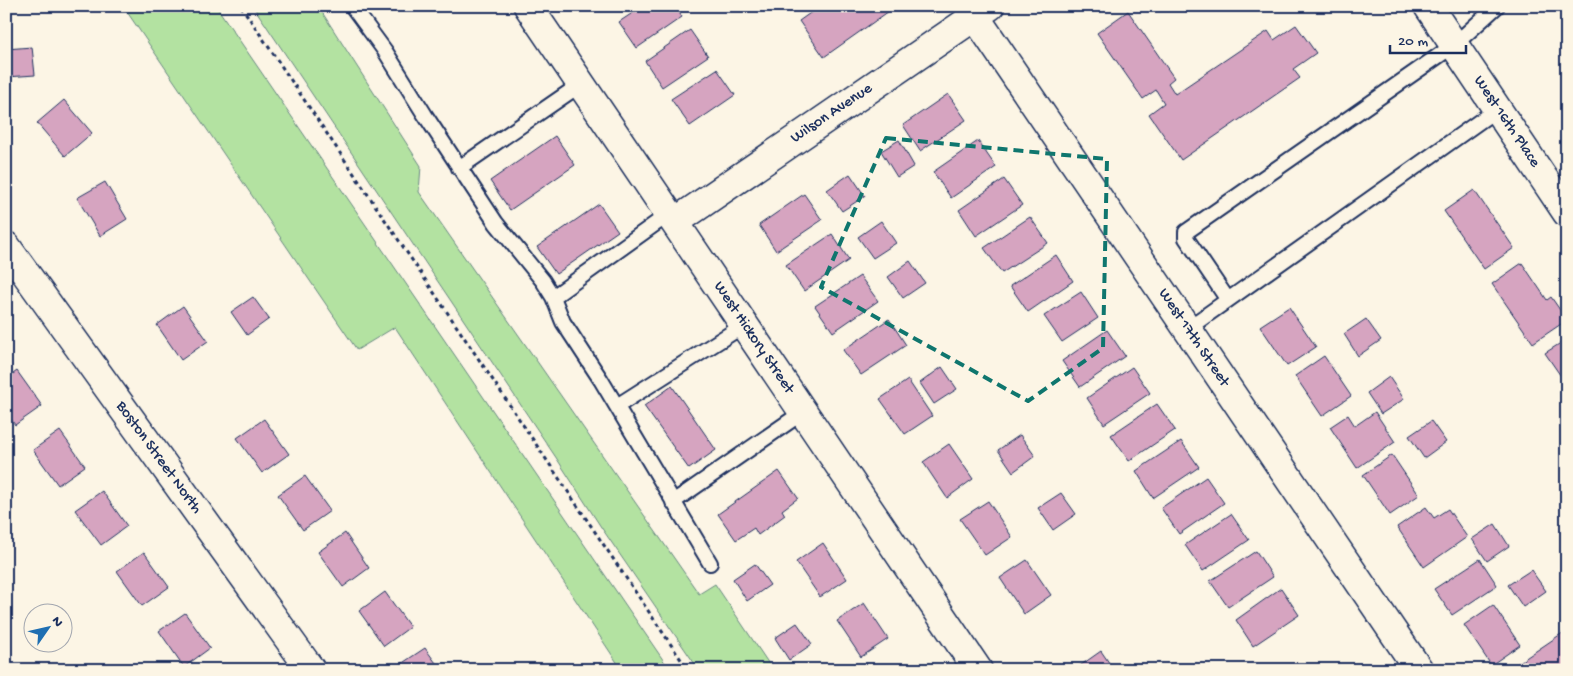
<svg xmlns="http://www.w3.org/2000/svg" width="1573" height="676" viewBox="0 0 1573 676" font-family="'Gochi Hand',sans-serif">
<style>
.green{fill:#b3e2a1;stroke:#678880}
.building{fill:#d6a4c0;stroke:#1b2f5e}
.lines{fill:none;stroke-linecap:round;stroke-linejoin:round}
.service-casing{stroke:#1b2f5e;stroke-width:18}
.minor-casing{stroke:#1b2f5e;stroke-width:31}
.path{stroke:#1b2f5e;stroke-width:3;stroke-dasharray:4 4;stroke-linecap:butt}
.service{stroke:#fcf5e5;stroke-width:14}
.minor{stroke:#fcf5e5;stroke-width:28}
.marked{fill:none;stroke:#0f766e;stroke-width:4;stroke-dasharray:10 6;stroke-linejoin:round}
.labels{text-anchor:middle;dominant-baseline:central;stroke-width:5;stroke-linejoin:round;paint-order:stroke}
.street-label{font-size:16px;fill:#1b2f5e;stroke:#fcf5e5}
</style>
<rect width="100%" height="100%" fill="#fcf5e5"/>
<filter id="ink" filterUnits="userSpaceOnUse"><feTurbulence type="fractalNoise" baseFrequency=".02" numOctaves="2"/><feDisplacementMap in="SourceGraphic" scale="10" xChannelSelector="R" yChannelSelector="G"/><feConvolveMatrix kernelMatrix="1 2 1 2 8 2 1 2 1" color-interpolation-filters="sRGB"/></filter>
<g filter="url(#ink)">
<path class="green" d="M 123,6 L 216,6 L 670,670 L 622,670 L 395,327 L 357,350 Z
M 253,6 L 318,6 L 421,166 L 419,192 L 699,594 L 715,584 L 773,670 L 699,670 L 601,527 L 557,459 Z"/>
<path class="building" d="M 643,6 L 675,6 L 682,17 L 637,48 L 619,22 Z
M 820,6 L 890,6 L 892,9 L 824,57 L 799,21 Z
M 1128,11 L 1174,78 L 1168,83 L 1175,94 L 1268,31 L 1274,40 L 1296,25 L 1316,53 L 1293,69 L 1300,78 L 1181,160 L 1149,114 L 1164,103 L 1156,90 L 1143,99 L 1097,33 Z
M 690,30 L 708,56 L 662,87 L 645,61 Z
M 32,47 L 35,75 L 7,77 L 6,49 Z
M 717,69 L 735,95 L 690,126 L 671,99 Z
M 948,94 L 966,120 L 920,151 L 903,125 Z
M 64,100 L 92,133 L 65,156 L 37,123 Z
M 555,136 L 575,165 L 510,210 L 490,181 Z
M 899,140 L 914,166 L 897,177 L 881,151 Z
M 978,141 L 996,167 L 951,198 L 933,172 Z
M 850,174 L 865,196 L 842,211 L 827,190 Z
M 1004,179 L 1022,205 L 976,236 L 959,210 Z
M 105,182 L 127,219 L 100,236 L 77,198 Z
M 1474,190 L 1514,248 L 1484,269 L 1444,211 Z
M 804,194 L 822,220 L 776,251 L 759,225 Z
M 599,204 L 618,231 L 556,274 L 537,247 Z
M 1030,217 L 1048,243 L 1002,273 L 984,248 Z
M 881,221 L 896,243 L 873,258 L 858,237 Z
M 832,234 L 849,260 L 804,291 L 786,265 Z
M 1056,255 L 1073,281 L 1028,312 L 1010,286 Z
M 910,261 L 925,283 L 903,298 L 888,277 Z
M 1522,263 L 1547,300 L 1551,297 L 1567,320 L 1533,343 L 1492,284 Z
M 860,276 L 878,301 L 833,332 L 815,306 Z
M 1081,292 L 1098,318 L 1062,342 L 1044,316 Z
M 253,297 L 269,319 L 247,335 L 231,312 Z
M 183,306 L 208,341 L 181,360 L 157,325 Z
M 1289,307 L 1316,347 L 1287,366 L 1260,326 Z
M 889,319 L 906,345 L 861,375 L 843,350 Z
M 1366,319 L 1381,340 L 1358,356 L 1344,334 Z
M 1107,330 L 1125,356 L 1080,387 L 1062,361 Z
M 1567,339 L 1567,385 L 1545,353 Z
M 1324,356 L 1351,396 L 1322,416 L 1295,376 Z
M 942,367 L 957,389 L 934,404 L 920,383 Z
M 1132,367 L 1150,393 L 1104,424 L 1087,398 Z
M 17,371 L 42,406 L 15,425 L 6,412 L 6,379 Z
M 1389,377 L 1404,399 L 1381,414 L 1367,393 Z
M 908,380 L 932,416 L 905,434 L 880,399 Z
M 672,386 L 716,450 L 689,469 L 644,406 Z
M 1157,404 L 1175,430 L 1129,461 L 1111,435 Z
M 1375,412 L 1395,442 L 1357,468 L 1330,427 L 1348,415 L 1355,426 Z
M 264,419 L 289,454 L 262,473 L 237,438 Z
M 1431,421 L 1446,442 L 1424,458 L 1409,436 Z
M 60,431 L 85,466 L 58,485 L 33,450 Z
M 1020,435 L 1035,456 L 1013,472 L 998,450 Z
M 1181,441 L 1199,467 L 1153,498 L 1136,471 Z
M 949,444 L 973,479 L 947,498 L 923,462 Z
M 1392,455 L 1419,495 L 1390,515 L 1363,475 Z
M 779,471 L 798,498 L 782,510 L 785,515 L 758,535 L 754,528 L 736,540 L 718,514 Z
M 305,476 L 330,511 L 303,530 L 278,495 Z
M 1206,477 L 1224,503 L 1179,534 L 1161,508 Z
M 102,491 L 127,526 L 101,545 L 75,510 Z
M 1061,493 L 1076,514 L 1053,530 L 1038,508 Z
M 988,501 L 1012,537 L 985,555 L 960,519 Z
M 1426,507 L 1434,518 L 1448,509 L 1467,537 L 1424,567 L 1397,527 Z
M 1231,514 L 1249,540 L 1203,571 L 1185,545 Z
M 1495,524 L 1509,546 L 1487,561 L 1472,539 Z
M 345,533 L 369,568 L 343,587 L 318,552 Z
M 823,543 L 847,579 L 820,597 L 796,562 Z
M 1256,551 L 1273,577 L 1228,607 L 1210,581 Z
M 144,552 L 169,587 L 142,606 L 117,571 Z
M 1480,559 L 1497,585 L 1452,615 L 1434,589 Z
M 1027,560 L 1051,595 L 1024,614 L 1000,578 Z
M 755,564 L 770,585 L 747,601 L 733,579 Z
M 1531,570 L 1546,591 L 1523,607 L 1508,585 Z
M 1281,588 L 1299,615 L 1253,646 L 1236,620 Z
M 385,592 L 410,627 L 384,646 L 359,611 Z
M 864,603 L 888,639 L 861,657 L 837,621 Z
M 1493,605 L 1520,645 L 1491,665 L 1464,625 Z
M 185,613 L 210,648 L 184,667 L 159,631 Z
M 797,623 L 812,644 L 789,660 L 775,638 Z
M 1567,630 L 1567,670 L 1508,670 Z
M 425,648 L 441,670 L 401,670 L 398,666 Z
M 1101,651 L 1114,670 L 1074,670 Z
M 904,663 L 909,670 L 894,670 Z"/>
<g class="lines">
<defs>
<path id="service" d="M 352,6 L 385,51 L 425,115 L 496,223 L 543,281 L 553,297 L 563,322 L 601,380 L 710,563
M 459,168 L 581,84
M 553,297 L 669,214
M 1228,300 L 1186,238 L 1186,232 L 1454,45 L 1497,6
M 1187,329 L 1497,109
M 617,406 L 744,325
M 673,502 L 803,412"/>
<path id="minor" d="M 528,6 L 978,670
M 968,6 L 1419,670
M 1428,6 L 1567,213
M 675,222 L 990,6
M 6,246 L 311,670"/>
</defs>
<use href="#service" class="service-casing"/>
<use href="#minor" class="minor-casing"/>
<path class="path" d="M 241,6 L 688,670"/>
<use href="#service" class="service"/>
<use href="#minor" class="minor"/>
</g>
</g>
<path class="marked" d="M 886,138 L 1107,159 L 1103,348 L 1028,401 L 821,287 Z"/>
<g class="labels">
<g class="street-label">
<text transform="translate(832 114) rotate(-34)">Wilson Avenue</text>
<text transform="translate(1506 122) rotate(56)">West 16th Place</text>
<text transform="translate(753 338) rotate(56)">West Hickory Street</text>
<text transform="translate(1193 338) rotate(56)">West 17th Street</text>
<text transform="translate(158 458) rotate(54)">Boston Street North</text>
</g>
</g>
<rect width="1573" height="676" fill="none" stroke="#fcf5e5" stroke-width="25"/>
<rect x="12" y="12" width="1548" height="651" fill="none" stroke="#1b2f5e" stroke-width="2" filter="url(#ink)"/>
<g transform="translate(48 628) rotate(56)"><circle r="24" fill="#fcf5e5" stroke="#a2a6af"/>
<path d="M0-4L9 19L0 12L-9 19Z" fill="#1f6fb2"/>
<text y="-8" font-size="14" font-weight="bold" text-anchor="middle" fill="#1b2f5e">N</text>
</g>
<path d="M1390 45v8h76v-8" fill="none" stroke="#1b2f5e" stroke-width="2.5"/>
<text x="1398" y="45" font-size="15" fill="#1b2f5e" stroke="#fcf5e5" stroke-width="4" paint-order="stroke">20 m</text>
</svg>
